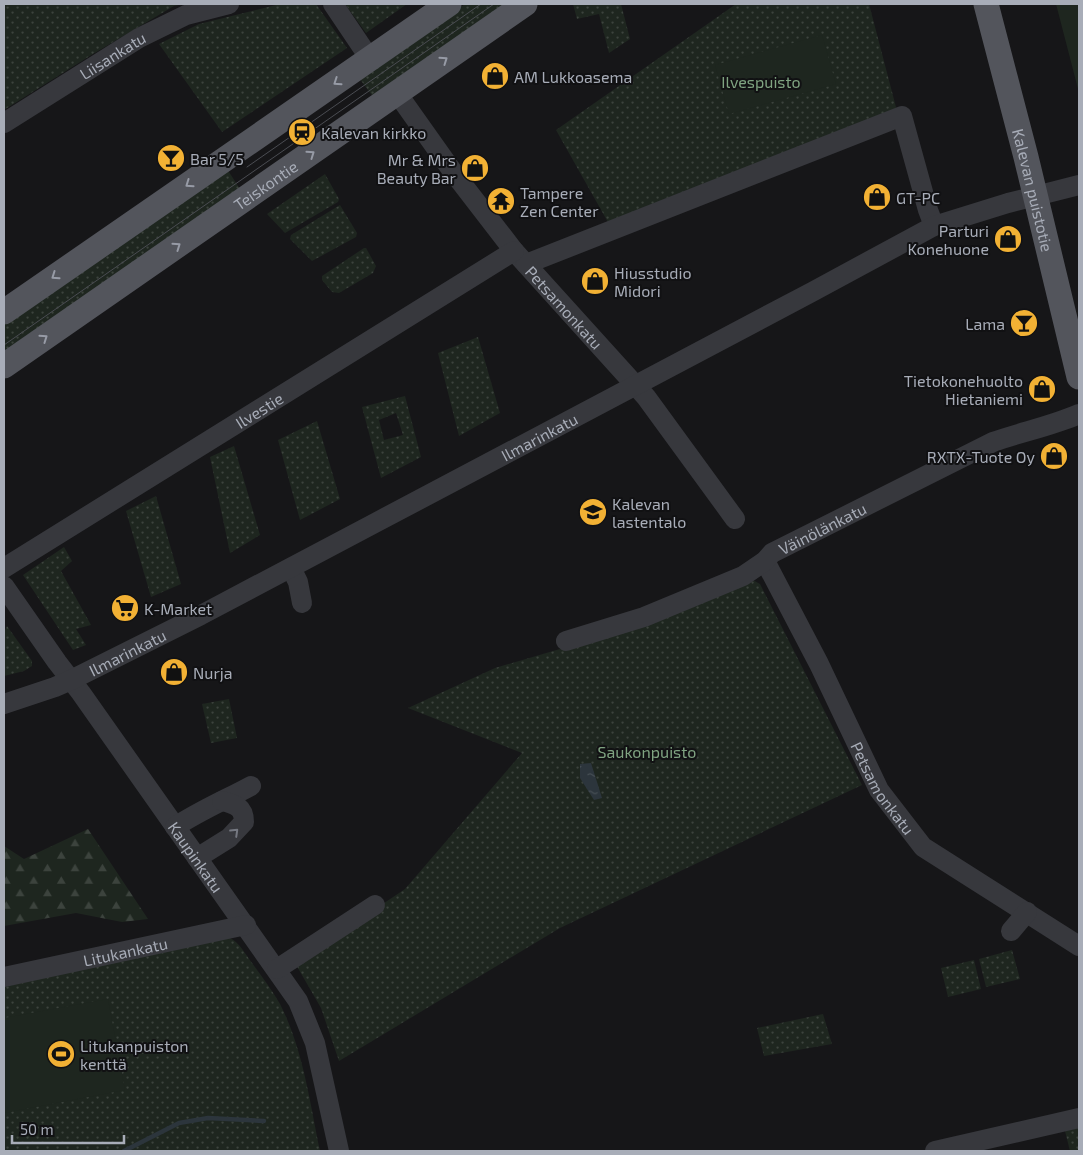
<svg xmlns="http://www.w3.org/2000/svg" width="1083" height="1155" viewBox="0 0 1083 1155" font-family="'Exo 2',sans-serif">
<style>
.green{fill:url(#green-dots);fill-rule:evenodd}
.forest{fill:url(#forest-firs)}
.pitch{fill:#1e261f}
.water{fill:url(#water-ripples)}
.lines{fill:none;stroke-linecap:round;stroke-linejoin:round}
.stream{stroke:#2c353c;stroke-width:4.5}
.minor{stroke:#37383d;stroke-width:20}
.major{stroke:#53555c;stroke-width:25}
.tram{stroke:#4a4c52;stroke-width:1}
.oneway{stroke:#979ba6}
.oneway2{stroke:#757881}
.labels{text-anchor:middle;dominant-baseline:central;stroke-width:4;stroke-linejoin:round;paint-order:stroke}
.street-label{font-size:16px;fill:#a8adb8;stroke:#111113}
.poi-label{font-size:16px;fill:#a8adb8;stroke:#111113;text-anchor:start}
.park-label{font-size:16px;fill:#7fa381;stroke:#111113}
</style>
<defs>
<pattern id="green-dots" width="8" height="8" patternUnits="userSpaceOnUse" patternTransform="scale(1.25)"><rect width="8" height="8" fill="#1e261f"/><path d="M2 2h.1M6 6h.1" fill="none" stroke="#3c433d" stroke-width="1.8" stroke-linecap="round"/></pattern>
<pattern id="forest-firs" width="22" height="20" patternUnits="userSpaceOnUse" patternTransform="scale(1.25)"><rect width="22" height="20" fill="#1e261f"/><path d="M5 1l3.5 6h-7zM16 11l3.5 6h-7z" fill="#3c433d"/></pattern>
<pattern id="water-ripples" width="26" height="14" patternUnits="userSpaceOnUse" patternTransform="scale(1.25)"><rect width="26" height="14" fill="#2c353c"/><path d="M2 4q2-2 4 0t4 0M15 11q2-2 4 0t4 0" fill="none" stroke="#485056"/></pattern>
</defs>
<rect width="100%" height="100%" fill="#161618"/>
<path class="green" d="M 4,4 L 183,4 L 174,6 L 93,54 L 4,110 Z
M 280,4 L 316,4 L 347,48 L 222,132 L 159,44 L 199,24 Z
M 345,4 L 407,4 L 366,33 Z
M 465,4 L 512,4 L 374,98 L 359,78 Z
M 573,4 L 621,4 L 630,39 L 609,53 L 599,14 L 577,19 Z
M 736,4 L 869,4 L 897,111 L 609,224 L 556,130 Z
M 227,169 L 242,192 L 4,358 L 4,318 Z
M 325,174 L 339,199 L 338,202 L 285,233 L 267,214 Z
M 340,205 L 357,233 L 356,237 L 312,261 L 290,239 L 291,235 Z
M 364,248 L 366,248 L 376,266 L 373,273 L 339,293 L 332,292 L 322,280 L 322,276 Z
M 478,337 L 500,413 L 459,436 L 438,353 Z
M 405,396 L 421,457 L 381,478 L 362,407 ZM 396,413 L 403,435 L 384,440 L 379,420 Z
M 317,421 L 340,499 L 300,520 L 278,440 Z
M 234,446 L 260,535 L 230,553 L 210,457 Z
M 156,496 L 181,584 L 151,597 L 126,511 Z
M 64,547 L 72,561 L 61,571 L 91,625 L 76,629 L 86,645 L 73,650 L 23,575 Z
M 751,579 L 760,584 L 862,785 L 560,928 L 339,1061 L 321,1008 L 295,963 L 405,889 L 522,753 L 408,708 L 495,668 L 645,624 Z
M 7,626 L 32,661 L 32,666 L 24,671 L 4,676 L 4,632 Z
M 229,699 L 237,738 L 211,743 L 202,704 Z
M 230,938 C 239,942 246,955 252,963 C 262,977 272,990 280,1004 C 303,1049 310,1103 320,1151 L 4,1151 L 4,986 Z
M 1012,950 L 1020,979 L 986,987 L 979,959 Z
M 974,960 L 981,989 L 948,997 L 941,968 Z
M 823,1014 L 832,1044 L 764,1056 L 757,1028 Z
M 1079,1128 L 1079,1151 L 1070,1151 L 1065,1131 Z"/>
<path class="forest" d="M 88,829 L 148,919 L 122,922 L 76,913 L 4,926 L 4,846 L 24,859 Z"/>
<path class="pitch" d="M 1056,4 L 1079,4 L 1079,96 L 1078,89 Z
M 822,35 L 836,84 L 729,114 L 715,65 Z
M 108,999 L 125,1090 L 4,1113 L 4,1018 Z"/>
<path class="water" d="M 591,763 L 602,798 L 594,800 L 580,778 L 580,764 Z"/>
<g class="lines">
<path class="stream" d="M 124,1151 L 179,1123 L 208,1118 L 264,1121"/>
<g class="minor">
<path d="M 333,4 L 370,59"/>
<path id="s1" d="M 397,93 L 453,172 L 514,251 L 646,397 L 735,519"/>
<path id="s2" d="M 4,123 L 139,38 L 186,15 L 229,4"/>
<path d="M 526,264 L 902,116 L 928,210 L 934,226"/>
<path id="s3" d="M 765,561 L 819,664 L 879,790 L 923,847 L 1079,946"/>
<path id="s4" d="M 4,568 L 514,251"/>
<path d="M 291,568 L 298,582 L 302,603"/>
<path id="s5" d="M 4,586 L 57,662 L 81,693 L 298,1001 L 315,1043 L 339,1151"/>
<path id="s6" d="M 566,641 L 644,617 L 743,576 L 765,561 L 772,553 L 993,442 C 1021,432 1052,426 1079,414"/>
<path id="s7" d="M 4,704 L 55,687 L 71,680 L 201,615 L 375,523 L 812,292 L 934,226 L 1008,203 L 1079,185"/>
<path d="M 175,827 C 199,811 225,800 251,786"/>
<path d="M 197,858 L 229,838 L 244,822 C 244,807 235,804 222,801"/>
<path d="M 1011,931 L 1027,912"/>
<path d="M 277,969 L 375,905"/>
<path id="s8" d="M 4,977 L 246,925"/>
<path d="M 935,1151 L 1079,1118"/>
</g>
<g class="major">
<path id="s9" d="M 986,4 L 1026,157 L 1079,377"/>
<path d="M 4,312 L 449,4"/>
<path id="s10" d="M 4,366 L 525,4"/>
</g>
<path class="tram" d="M 247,167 L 481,4
M 4,345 L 494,4"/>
</g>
<defs><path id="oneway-chevron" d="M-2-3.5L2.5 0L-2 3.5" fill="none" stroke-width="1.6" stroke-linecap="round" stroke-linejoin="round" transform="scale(1.25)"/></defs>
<g class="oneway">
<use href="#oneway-chevron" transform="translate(444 60) rotate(-35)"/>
<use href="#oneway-chevron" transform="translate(337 82) rotate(146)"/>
<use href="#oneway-chevron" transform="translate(311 154) rotate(-35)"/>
<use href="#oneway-chevron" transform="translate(189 184) rotate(145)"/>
<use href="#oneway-chevron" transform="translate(177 246) rotate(-35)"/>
<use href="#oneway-chevron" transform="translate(55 276) rotate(145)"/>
<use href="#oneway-chevron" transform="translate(44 338) rotate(-35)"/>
</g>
<use class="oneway2" href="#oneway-chevron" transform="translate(235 832) rotate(-44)"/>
<defs>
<symbol id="shop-disc" viewBox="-11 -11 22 22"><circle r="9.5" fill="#f2b134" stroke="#111113"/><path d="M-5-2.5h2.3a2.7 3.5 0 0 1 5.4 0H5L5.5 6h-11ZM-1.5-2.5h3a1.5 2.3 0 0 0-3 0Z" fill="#111"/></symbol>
<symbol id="station-disc" viewBox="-11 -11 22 22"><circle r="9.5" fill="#f2b134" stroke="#111113"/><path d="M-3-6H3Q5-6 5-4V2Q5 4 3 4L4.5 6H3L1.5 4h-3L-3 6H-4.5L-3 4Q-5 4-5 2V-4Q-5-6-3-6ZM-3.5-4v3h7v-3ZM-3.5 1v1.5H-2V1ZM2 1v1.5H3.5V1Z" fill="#111"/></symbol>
<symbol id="bar-disc" viewBox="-11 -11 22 22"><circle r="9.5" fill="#f2b134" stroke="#111113"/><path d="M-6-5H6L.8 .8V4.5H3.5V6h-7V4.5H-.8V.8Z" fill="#111"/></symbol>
<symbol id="temple-disc" viewBox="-11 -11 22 22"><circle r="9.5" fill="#f2b134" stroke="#111113"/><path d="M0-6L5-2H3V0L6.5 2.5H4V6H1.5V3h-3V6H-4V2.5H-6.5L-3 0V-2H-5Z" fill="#111"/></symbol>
<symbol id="school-disc" viewBox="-11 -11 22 22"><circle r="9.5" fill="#f2b134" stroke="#111113"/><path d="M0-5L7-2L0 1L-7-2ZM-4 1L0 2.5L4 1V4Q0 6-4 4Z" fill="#111"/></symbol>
<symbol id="supermarket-disc" viewBox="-11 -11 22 22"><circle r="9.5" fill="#f2b134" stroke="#111113"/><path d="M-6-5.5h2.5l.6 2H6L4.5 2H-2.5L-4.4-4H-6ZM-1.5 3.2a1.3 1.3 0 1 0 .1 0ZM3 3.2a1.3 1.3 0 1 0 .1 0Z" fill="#111"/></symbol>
<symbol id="stadium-disc" viewBox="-11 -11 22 22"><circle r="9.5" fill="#f2b134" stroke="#111113"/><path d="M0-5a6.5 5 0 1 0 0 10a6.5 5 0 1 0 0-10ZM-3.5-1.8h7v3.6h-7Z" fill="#111"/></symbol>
</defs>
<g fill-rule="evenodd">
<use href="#shop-disc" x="479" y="60" width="32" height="32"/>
<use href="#station-disc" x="286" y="116" width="32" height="32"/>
<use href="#bar-disc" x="155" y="142" width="32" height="32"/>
<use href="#shop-disc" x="459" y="152" width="32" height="32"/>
<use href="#shop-disc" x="861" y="181" width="32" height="32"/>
<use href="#temple-disc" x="485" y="185" width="32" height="32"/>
<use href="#shop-disc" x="992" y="223" width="32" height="32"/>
<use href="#shop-disc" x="579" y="265" width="32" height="32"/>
<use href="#bar-disc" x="1008" y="307" width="32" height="32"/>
<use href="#shop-disc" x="1026" y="373" width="32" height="32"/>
<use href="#shop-disc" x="1038" y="440" width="32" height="32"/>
<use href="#school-disc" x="577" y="496" width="32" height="32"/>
<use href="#supermarket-disc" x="109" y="592" width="32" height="32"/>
<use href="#shop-disc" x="158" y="656" width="32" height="32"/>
<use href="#stadium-disc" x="45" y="1038" width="32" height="32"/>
</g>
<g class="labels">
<g class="street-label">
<text stroke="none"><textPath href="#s2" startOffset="128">Liisankatu</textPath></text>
<text stroke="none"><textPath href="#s10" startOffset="318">Teiskontie</textPath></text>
<text stroke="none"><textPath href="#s9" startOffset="192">Kalevan puistotie</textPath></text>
<text stroke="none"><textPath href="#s1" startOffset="272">Petsamonkatu</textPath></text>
<text stroke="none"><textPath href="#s4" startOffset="300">Ilvestie</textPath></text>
<text stroke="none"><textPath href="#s7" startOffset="599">Ilmarinkatu</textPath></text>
<text stroke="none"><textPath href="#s6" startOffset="282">Väinölänkatu</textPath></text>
<text stroke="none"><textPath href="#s7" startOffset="134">Ilmarinkatu</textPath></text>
<text stroke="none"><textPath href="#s3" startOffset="256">Petsamonkatu</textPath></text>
<text stroke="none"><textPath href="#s5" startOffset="332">Kaupinkatu</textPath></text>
<text stroke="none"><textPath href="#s8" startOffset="124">Litukankatu</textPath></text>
</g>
<g class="poi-label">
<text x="514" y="76">AM Lukkoasema</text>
<text x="321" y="132">Kalevan kirkko</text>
<text x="190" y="158">Bar 5/5</text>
<text x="456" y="159" text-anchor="end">Mr &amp; Mrs<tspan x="456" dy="18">Beauty Bar</tspan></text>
<text x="520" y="192">Tampere<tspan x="520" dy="18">Zen Center</tspan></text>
<text x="896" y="197">GT-PC</text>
<text x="989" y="230" text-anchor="end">Parturi<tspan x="989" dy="18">Konehuone</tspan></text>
<text x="614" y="272">Hiusstudio<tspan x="614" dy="18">Midori</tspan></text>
<text x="1005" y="323" text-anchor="end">Lama</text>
<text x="1023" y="380" text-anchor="end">Tietokonehuolto<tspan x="1023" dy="18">Hietaniemi</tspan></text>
<text x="1035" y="456" text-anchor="end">RXTX-Tuote Oy</text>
<text x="612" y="503">Kalevan<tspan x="612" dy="18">lastentalo</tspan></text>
<text x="144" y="608">K-Market</text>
<text x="193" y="672">Nurja</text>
<text x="80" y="1045">Litukanpuiston<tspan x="80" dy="18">kenttä</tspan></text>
</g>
<g class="park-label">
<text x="761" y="81">Ilvespuisto</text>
<text x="647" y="751">Saukonpuisto</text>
</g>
</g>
<rect width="1083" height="1155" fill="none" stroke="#a8adb8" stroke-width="10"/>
<path d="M12 1135v8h112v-8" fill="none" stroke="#a8adb8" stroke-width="2.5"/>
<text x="20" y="1135" font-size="15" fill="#a8adb8" stroke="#111113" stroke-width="4" paint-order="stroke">50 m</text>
</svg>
